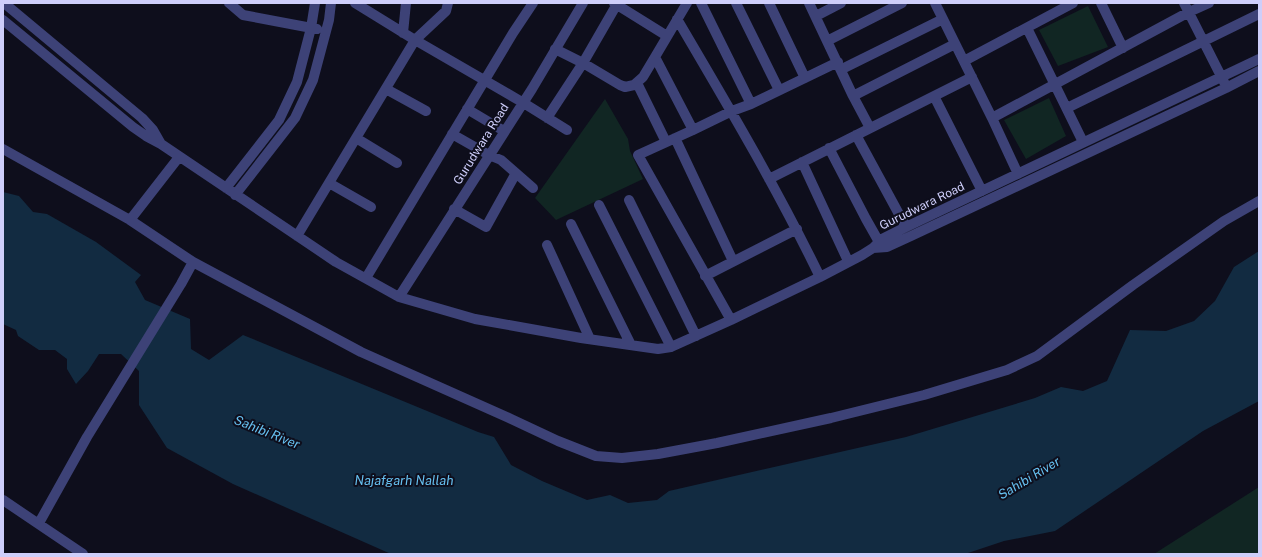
<svg xmlns="http://www.w3.org/2000/svg" width="1262" height="557" viewBox="0 0 1262 557" font-family="'Public Sans',sans-serif">
<style>
.green{fill:#112623}
.water{fill:#122b41}
.lines{fill:none;stroke-linecap:round;stroke-linejoin:round}
.minor{stroke:#3d4277;stroke-width:10}
.labels{text-anchor:middle;dominant-baseline:central;stroke-width:4;stroke-linejoin:round;paint-order:stroke}
.street-label{font-size:12px;fill:#cecefa;stroke:#0e0e1c}
.water-label{font-size:13px;font-style:italic;fill:#66c0f0;stroke:#0e0e1c}
</style>
<rect width="100%" height="100%" fill="#0e0e1c"/>
<path class="green" d="M 1088,6 L 1108,47 L 1058,66 L 1039,30 Z
M 1049,98 L 1066,136 L 1026,159 L 1004,120 Z
M 605,99 L 628,139 L 630,151 L 643,179 L 556,220 L 535,198 Z
M 1259,487 L 1259,554 L 1154,554 Z"/>
<path class="water" d="M 3,192 L 19,196 L 33,212 L 47,214 L 96,242 L 141,275 L 135,282 L 145,300 L 190,319 L 191,349 L 209,360 L 243,335 L 478,432 L 494,437 L 511,465 L 542,481 L 587,500 L 610,495 L 628,503 L 657,500 L 669,491 L 906,437 L 1035,398 L 1061,387 L 1083,391 L 1107,381 L 1130,330 L 1166,331 L 1194,321 L 1215,301 L 1234,267 L 1259,251 L 1259,401 L 1203,431 L 1055,531 L 1004,541 L 965,554 L 391,554 L 233,484 L 167,448 L 139,405 L 139,371 L 121,354 L 99,354 L 88,371 L 76,384 L 67,369 L 67,359 L 55,350 L 39,350 L 18,336 L 16,330 L 3,324 Z"/>
<g class="lines">
<path class="minor" d="M 4,3 L 142,118 L 153,130 L 161,144
M 229,3 L 243,15 L 317,29
M 448,3 L 446,11 L 415,40 L 522,102 L 567,130
M 614,3 L 667,36
M 701,3 L 751,104
M 736,3 L 779,90
M 769,3 L 805,78
M 809,3 L 853,96 L 870,128
M 935,3 L 992,118 L 1018,174
M 1101,3 L 1123,48
M 1184,3 L 1224,82
M 816,16 L 841,3
M 677,19 C 727,104 777,188 820,277
M 3,20 L 133,127 L 146,136 L 161,144 L 336,262 L 399,297 L 475,319 L 581,338 L 658,349 L 671,347 L 731,320 L 820,277 L 862,255 L 873,248 L 882,239 L 906,227 L 1259,59
M 1027,28 L 1083,142
M 403,33 L 406,3
M 827,41 L 902,3
M 555,49 L 583,63 L 620,85 L 625,87 L 634,85 L 643,77 L 655,57 L 687,3
M 655,57 L 693,130
M 964,61 L 1073,3
M 842,69 L 943,19
M 637,83 L 666,142
M 386,89 L 426,111
M 853,96 L 955,44
M 934,96 L 982,191
M 1067,108 L 1259,14
M 467,109 L 504,131
M 547,118 L 583,63 L 617,4
M 992,118 L 1189,12 L 1209,3
M 452,134 L 489,155 L 501,160 L 533,188
M 856,135 L 906,227
M 356,138 L 397,163
M 675,138 L 733,261
M 829,148 L 866,219 L 879,242
M 3,149 L 130,220
M 179,157 L 130,220 L 193,262 L 361,352 L 509,418 L 558,441 L 596,456 L 622,458 L 658,454 L 717,443 L 831,418 L 924,395 L 1007,370 L 1037,356 L 1133,285 L 1224,221 L 1259,201
M 802,162 L 848,261
M 769,179 L 972,77
M 329,183 L 371,207
M 226,188 L 279,120 L 297,82 L 311,28 L 315,3
M 235,195 L 295,118 L 313,80 L 329,20 L 331,3
M 629,200 L 696,336
M 599,205 L 671,347
M 454,209 L 486,227 L 516,173
M 571,224 L 631,345
M 297,236 L 415,40 L 355,3
M 547,245 L 590,339
M 873,248 L 887,247 L 911,236 L 1226,88 L 1259,71
M 705,276 L 797,229
M 366,278 L 513,33 L 533,3
M 399,297 L 532,89 L 583,3
M 731,320 L 638,155 L 693,130 L 732,111 L 751,104 L 838,62
M 3,500 L 83,554
M 39,523 L 87,437 L 181,284 L 193,262"/>
</g>
<g class="labels">
<g class="street-label">
<text transform="translate(481 144) rotate(-58)">Gurudwara Road</text>
<text transform="translate(922 206) rotate(-26)">Gurudwara Road</text>
</g>
<g class="water-label">
<text transform="translate(267 432) rotate(22)">Sahibi River</text>
<text transform="translate(1029 478) rotate(-31)">Sahibi River</text>
<text x="404" y="480">Najafgarh Nallah</text>
</g>
</g>
<rect width="1262" height="557" fill="none" stroke="#cecefa" stroke-width="8"/>
</svg>
